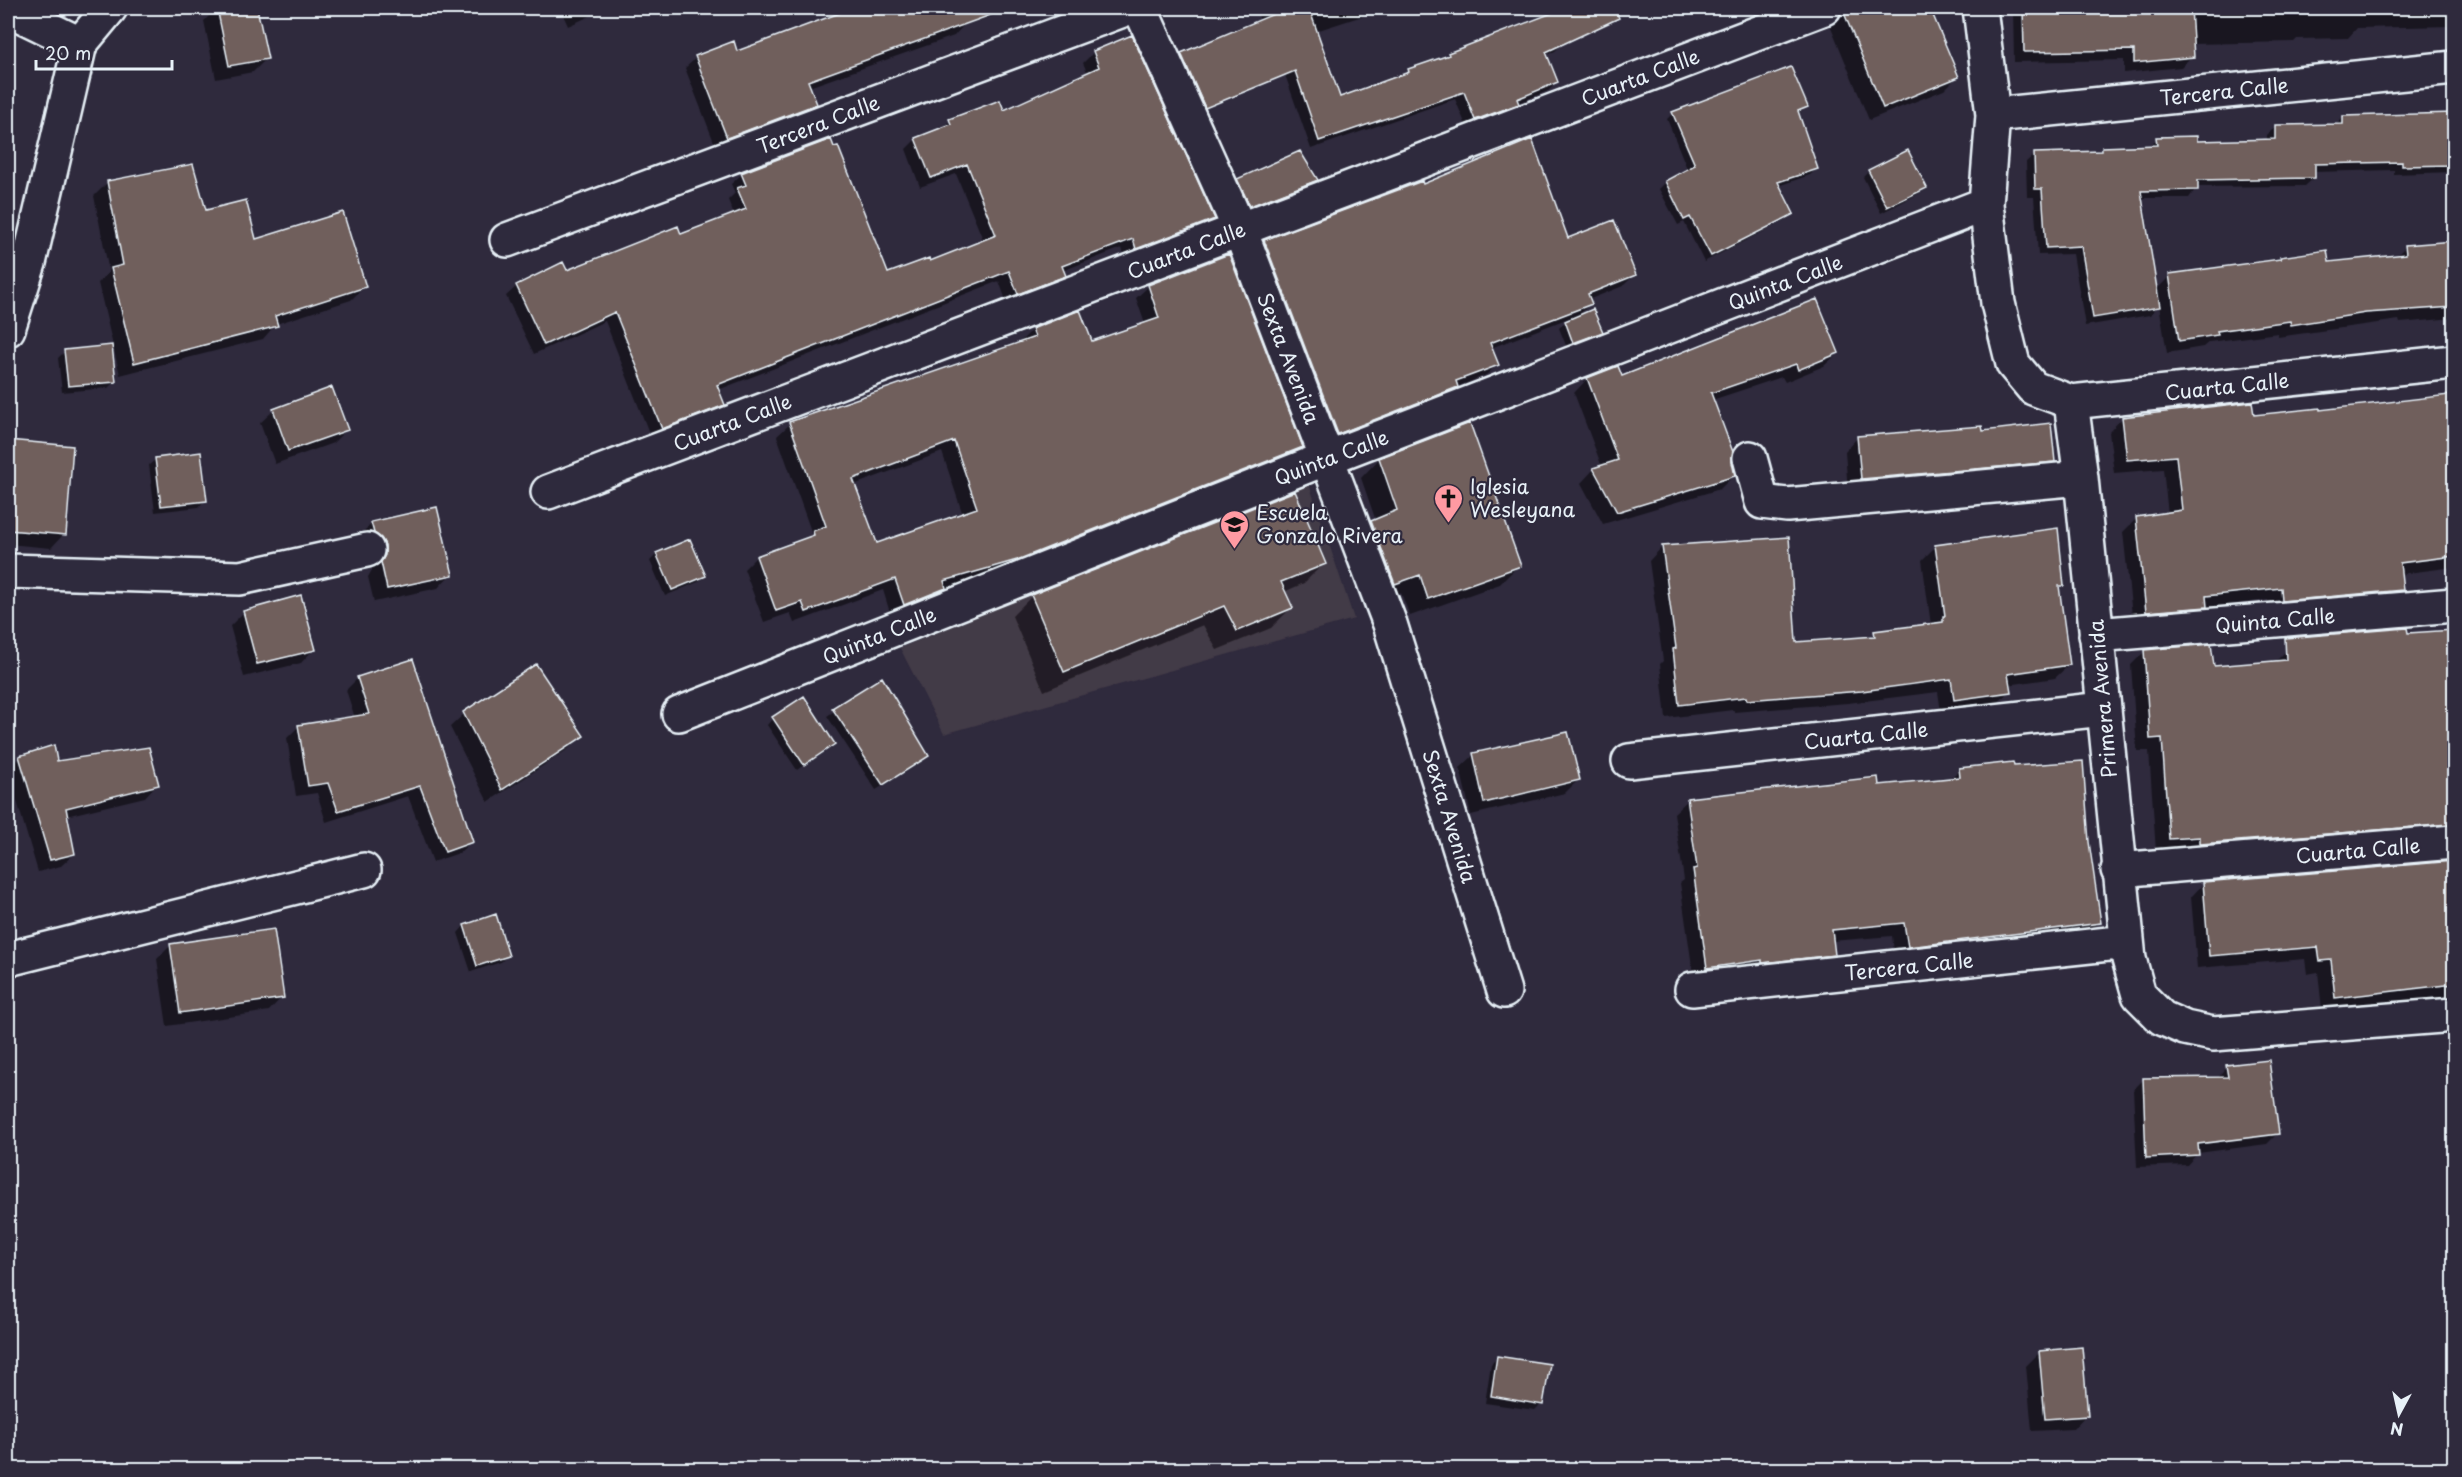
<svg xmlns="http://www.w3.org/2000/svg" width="2462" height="1477" viewBox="0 0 2462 1477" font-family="'Playpen Sans',sans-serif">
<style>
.built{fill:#423a46}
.shadow{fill:#0007;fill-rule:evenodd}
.building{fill:#6f5e5c;stroke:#e8f1f8;stroke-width:1.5;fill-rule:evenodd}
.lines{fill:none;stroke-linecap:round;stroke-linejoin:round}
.minor-casing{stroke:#e8f1f8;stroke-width:38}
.minor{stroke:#2f2a3d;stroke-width:33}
.labels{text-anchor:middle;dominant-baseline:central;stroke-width:4.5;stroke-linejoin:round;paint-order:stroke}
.street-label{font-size:20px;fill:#e8f1f8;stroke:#2f2a3d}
.poi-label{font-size:20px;fill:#e8f1f8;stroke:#2f2a3d;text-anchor:start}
</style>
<rect width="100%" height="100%" fill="#2f2a3d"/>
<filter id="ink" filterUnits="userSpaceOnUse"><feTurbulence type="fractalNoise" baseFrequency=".0167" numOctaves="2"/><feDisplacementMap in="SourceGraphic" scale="12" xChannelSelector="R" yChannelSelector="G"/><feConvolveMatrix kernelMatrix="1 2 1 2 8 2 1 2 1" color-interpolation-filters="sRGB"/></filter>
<g filter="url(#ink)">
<path class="built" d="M 1308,481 L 1354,619 L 944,734 L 900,648 Z"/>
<path class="shadow" d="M 217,8 L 256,8 L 267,58 L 253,72 L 216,79 L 204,21 Z
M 560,8 L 608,8 L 568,26 Z
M 825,8 L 1007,8 L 1002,13 L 964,25 L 954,36 L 809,87 L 816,104 L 805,114 L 716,147 L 685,68 L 696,58 L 733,43 L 737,53 L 829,18 Z
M 1266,8 L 1387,8 L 1316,31 L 1339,99 L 1403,75 L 1409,70 L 1444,58 L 1448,54 L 1564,42 L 1555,51 L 1546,55 L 1557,82 L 1548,91 L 1518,103 L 1509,112 L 1467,128 L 1455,99 L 1311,149 L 1276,49 L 1273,51 L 1258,15 Z
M 1860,8 L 1929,8 L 1958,76 L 1944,90 L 1869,120 L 1831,27 L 1845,14 Z
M 2013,8 L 2454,8 L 2454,26 L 2357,28 L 2348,38 L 2297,39 L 2294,42 L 2191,44 L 2192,56 L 2181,67 L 2124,73 L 2124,60 L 2014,62 Z
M 1131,37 L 1213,219 L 1202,229 L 1125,258 L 1122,248 L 1062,271 L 1064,275 L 1054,286 L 1007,303 L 999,281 L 718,390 L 723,404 L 712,415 L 651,438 L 605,321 L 534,354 L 506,296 L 517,286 L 680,236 L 734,215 L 728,200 L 735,193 L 731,184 L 742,174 L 887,275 L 930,263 L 984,242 L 956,174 L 920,187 L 906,149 L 916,139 L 941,130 L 950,121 L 1003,112 L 1088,74 L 1083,63 L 1093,53 Z
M 1806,107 L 1798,114 L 1816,169 L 1810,175 L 1778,186 L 1792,214 L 1785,220 L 1704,262 L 1684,222 L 1678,225 L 1659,189 L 1666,182 L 1688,171 L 1667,119 L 1673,113 Z
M 2454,108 L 2454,172 L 2394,174 L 2394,170 L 2313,172 L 2314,178 L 2305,186 L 2197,187 L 2189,198 L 2141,198 L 2156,290 L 2170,276 L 2277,261 L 2281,258 L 2328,264 L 2395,257 L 2406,246 L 2454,251 L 2454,318 L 2400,323 L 2399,320 L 2278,337 L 2278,333 L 2209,342 L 2203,347 L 2167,353 L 2159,305 L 2150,315 L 2085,326 L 2073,254 L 2038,255 L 2034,197 L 2027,197 L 2026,162 L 2035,154 L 2099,152 L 2103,148 L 2149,147 L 2157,138 L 2196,143 L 2267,141 L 2267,135 L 2275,127 L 2335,126 L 2344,117 L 2448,115 Z
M 8,128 L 18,132 L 8,159 Z
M 1869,171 L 1925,188 L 1918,194 L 1881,213 L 1863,177 Z
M 1238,180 L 1317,180 L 1310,186 L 1243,211 L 1232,186 Z
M 108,182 L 255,241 L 364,287 L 351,300 L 276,324 L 263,339 L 120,375 L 98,283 L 109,272 L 94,196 Z
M 1422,186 L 1567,240 L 1634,275 L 1623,286 L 1588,300 L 1590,304 L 1576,318 L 1601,331 L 1595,338 L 1567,348 L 1559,328 L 1569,318 L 1491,348 L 1497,365 L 1486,375 L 1457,387 L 1446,398 L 1327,444 L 1254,253 L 1265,242 Z
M 1149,286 L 1301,447 L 1289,459 L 1003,572 L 943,590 L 932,600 L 891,616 L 883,590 L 794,623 L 790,613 L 764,622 L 744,569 L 756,557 L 807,539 L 812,534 L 777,436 L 790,424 L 1020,342 L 1032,330 L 1091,343 L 1145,324 L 1136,298 ZM 942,452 L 963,515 L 876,544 L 854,485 Z
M 65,351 L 114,382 L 108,388 L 62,392 L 58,358 Z
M 1838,353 L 1824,366 L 1785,382 L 1782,377 L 1712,400 L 1734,475 L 1720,489 L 1603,524 L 1581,483 L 1594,469 L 1602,467 L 1574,393 L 1587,379 L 1617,368 L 1621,378 Z
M 2454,397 L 2454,567 L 2400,574 L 2400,579 L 2387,593 L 2269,606 L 2268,600 L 2204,608 L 2192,620 L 2133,625 L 2123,532 L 2137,518 L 2168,514 L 2163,469 L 2114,473 L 2109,432 L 2122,418 L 2253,417 Z
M 274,410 L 346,430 L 333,443 L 275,464 L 260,423 Z
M 1469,425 L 1519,565 L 1500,584 L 1410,616 L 1401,593 L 1376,601 L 1353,541 L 1376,521 L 1361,478 L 1379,459 Z
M 1982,432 L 2053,461 L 2040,474 L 1848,492 L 1845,451 L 1858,437 Z
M 8,441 L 72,447 L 64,534 L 51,548 L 8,544 Z
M 156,459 L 205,500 L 199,507 L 155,512 L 149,465 Z
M 372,523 L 451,574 L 438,588 L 374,602 L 368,577 L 372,570 L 372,559 L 359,536 Z
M 1936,546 L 2062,585 L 2058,589 L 2069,665 L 2055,678 L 2008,685 L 2009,691 L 1996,705 L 1941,712 L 1938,692 L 1848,703 L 1734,712 L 1733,710 L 1666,718 L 1660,664 L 1663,661 L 1649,561 L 1662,547 L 1795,644 L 1870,638 L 1875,633 L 1931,625 L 1922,560 Z
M 657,554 L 705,576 L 698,582 L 665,596 L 650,561 Z
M 1324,563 L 1304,583 L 1284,592 L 1291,608 L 1271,628 L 1217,650 L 1203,625 L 1044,691 L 1012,616 L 1032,596 Z
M 244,612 L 314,649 L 301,663 L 244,677 L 230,626 Z
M 2454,640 L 2454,843 L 2156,852 L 2149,751 L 2137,751 L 2131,665 L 2145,651 L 2212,667 L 2275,662 L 2286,651 Z
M 535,666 L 582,735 L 568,749 L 488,802 L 450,727 L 464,714 Z
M 358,678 L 471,842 L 459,853 L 433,862 L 408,796 L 326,822 L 317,793 L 296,796 L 287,738 L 299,726 L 355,718 L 346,690 Z
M 881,679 L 928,756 L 921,762 L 876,790 L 827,716 Z
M 773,718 L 833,744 L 797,770 L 767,725 Z
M 1474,755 L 1578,780 L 1565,793 L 1471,815 L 1460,768 Z
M 19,757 L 56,762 L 157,784 L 145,797 L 66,816 L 74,854 L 61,866 L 38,872 L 8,771 Z
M 2012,768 L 2088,842 L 2100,922 L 2086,936 L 1895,959 L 1892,936 L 1832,941 L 1833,954 L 1820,967 L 1694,980 L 1680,883 L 1684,880 L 1674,813 L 1688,800 L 1877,786 L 1950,779 L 1959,770 Z
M 2454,862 L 2454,1015 L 2420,1011 L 2419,999 L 2322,1010 L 2318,972 L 2307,974 L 2305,959 L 2197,968 L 2191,897 L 2204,883 Z
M 495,916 L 508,955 L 501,962 L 471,972 L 458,933 L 464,926 Z
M 171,945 L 282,997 L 269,1011 L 167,1026 L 157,959 Z
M 2227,1067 L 2277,1134 L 2267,1144 L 2198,1153 L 2187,1165 L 2137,1167 L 2133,1090 L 2144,1079 L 2217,1079 Z
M 2040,1352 L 2086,1415 L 2073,1429 L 2032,1431 L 2026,1366 Z
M 1498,1357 L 1541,1404 L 1535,1410 L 1485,1403 L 1491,1364 Z"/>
<path class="building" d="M 217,8 L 257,8 L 268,59 L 229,66 Z
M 853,8 L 998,8 L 999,12 L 808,81 L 817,104 L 727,138 L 695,56 L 734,41 L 737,51 Z
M 1288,8 L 1309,8 L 1340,97 L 1409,72 L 1408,69 L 1449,55 L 1448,53 L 1565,8 L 1615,8 L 1619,18 L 1546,52 L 1558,82 L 1517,99 L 1519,104 L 1475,120 L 1464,92 L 1319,141 L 1295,71 L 1205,108 L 1181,53 Z
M 1842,8 L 1930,8 L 1959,77 L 1883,108 Z
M 2023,8 L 2191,8 L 2194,57 L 2134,63 L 2134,50 L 2024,52 Z
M 1132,35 L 1215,219 L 1136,249 L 1133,239 L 1062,266 L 1066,276 L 1018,294 L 1009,271 L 717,385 L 725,405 L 662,429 L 615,312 L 544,345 L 516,285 L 563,262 L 567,270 L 678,226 L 681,234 L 746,209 L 737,188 L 746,185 L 741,173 L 831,139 L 834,147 L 838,146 L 888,273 L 929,258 L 930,261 L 996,235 L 967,164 L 931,178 L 915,138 L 951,124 L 949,119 L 1000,100 L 1004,110 L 1099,67 L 1093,51 Z
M 1791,67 L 1808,107 L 1798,111 L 1818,169 L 1778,182 L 1794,214 L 1711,256 L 1690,217 L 1684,220 L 1665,181 L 1695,165 L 1672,112 Z
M 2454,113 L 2454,165 L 2402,166 L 2402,162 L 2315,164 L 2315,178 L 2198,180 L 2198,190 L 2141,191 L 2160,307 L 2093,318 L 2081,246 L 2046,248 L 2042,189 L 2035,189 L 2034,153 L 2102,151 L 2102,147 L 2157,145 L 2156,137 L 2197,136 L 2197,141 L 2275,139 L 2275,125 L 2343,124 L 2343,116 Z
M 1532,139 L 1568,238 L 1614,220 L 1636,275 L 1588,294 L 1592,304 L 1490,343 L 1499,365 L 1456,381 L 1458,387 L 1338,434 L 1264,240 L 1422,181 L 1423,184 Z
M 1908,150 L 1927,188 L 1887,207 L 1868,170 Z
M 1300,151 L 1318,180 L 1250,206 L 1237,179 Z
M 193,164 L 206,210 L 246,200 L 256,239 L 343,212 L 366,287 L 275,316 L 278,326 L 134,363 L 111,268 L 123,265 L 107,181 Z
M 2454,241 L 2454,307 L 2366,313 L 2291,325 L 2290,321 L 2217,331 L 2218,335 L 2179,341 L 2169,274 L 2281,259 L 2280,257 L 2327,250 L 2329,262 L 2406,254 L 2405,245 Z
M 1229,254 L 1303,447 L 1017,560 L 944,581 L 946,588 L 904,605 L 895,579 L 806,612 L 802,602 L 776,611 L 756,556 L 814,535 L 813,531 L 826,526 L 789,422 L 1035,337 L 1032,329 L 1080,310 L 1092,341 L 1159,318 L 1148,285 ZM 954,441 L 977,508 L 877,543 L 853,479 Z
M 1817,299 L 1839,353 L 1798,370 L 1796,364 L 1711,393 L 1733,452 L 1732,462 L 1735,476 L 1617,512 L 1593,468 L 1618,460 L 1587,378 L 1618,366 L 1622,376 Z
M 1593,309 L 1603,332 L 1573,343 L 1565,321 Z
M 112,345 L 116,382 L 68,386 L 64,350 Z
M 332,387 L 348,430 L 288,451 L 273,409 Z
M 2449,395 L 2454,443 L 2454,556 L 2400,563 L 2403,590 L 2282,601 L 2281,588 L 2206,596 L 2207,607 L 2146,612 L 2136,517 L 2182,510 L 2176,456 L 2127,460 L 2122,417 L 2252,402 L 2254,415 L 2320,408 L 2320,410 Z
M 1470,423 L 1521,566 L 1428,599 L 1420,575 L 1395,584 L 1371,521 L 1397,510 L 1379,458 Z
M 2051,423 L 2055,462 L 1861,479 L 1857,436 L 1982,426 L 1983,431 Z
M 8,440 L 73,446 L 66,535 L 8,530 Z
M 201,452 L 207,501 L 161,506 L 155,458 Z
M 1295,491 L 1326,564 L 1281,582 L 1293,608 L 1237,631 L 1224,606 L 1064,672 L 1031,595 Z
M 437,507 L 453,575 L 387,589 L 381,562 L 385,555 L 385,545 L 381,538 L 374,533 L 371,522 Z
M 2058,528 L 2064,586 L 2059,586 L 2070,665 L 2008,674 L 2011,692 L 1954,700 L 1951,679 L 1862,691 L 1747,700 L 1746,697 L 1679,705 L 1673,649 L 1676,648 L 1662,546 L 1789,537 L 1796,642 L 1875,636 L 1874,631 L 1943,622 L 1943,616 L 1945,616 L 1935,545 Z
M 690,539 L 706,576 L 672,590 L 656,553 Z
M 301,595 L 316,650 L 257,664 L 243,611 Z
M 2407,628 L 2408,633 L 2454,630 L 2454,824 L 2200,844 L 2200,837 L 2169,839 L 2162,738 L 2150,739 L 2144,650 L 2211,644 L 2214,666 L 2286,660 L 2285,638 Z
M 413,659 L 473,842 L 445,852 L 420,786 L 338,811 L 328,783 L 308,786 L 298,725 L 369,714 L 357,677 Z
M 536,664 L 584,736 L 502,790 L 463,712 Z
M 882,677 L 929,756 L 883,785 L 832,708 Z
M 804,696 L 835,744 L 804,765 L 772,717 Z
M 1568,732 L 1580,780 L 1484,803 L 1473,753 Z
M 54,745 L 57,761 L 149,747 L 159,785 L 66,808 L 75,854 L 50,860 L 19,756 Z
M 2083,761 L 2089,842 L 2101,923 L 1908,947 L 1904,923 L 1832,930 L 1835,955 L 1762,963 L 1762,960 L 1707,968 L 1693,869 L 1697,868 L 1687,798 L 1878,777 L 1879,785 L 1960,777 L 1959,768 L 2013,762 L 2014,766 Z
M 2454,861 L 2454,984 L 2335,998 L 2331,960 L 2320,961 L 2318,947 L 2209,956 L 2203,882 Z
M 496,914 L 509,956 L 477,966 L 464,925 Z
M 274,929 L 284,998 L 180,1013 L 170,944 Z
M 2269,1060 L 2279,1134 L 2198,1144 L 2199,1155 L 2146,1158 L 2143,1078 L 2228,1077 L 2226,1065 Z
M 2082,1347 L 2088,1416 L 2045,1419 L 2039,1351 Z
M 1497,1356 L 1550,1364 L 1543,1405 L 1491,1396 Z"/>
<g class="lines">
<defs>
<path id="minor" d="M 1140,8 L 1240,230 L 1390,624 L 1504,991
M 1980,8 L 1993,115 L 1986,204 L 1998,303 L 2013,364 L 2033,388 L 2071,402 L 2454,362
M 8,9 L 80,44
M 1993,115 L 2454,68
M 507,240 L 1128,8
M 8,329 L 29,263 L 80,44 L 110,8
M 2071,402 L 2081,478 L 2129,959 L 2139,995 L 2162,1018 L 2185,1028 L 2213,1034 L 2454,1015
M 1750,458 L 1762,502 L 1787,505 L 2081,478
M 548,492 L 1824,8
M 8,571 L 240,578 L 367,550
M 2096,635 L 2454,605
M 679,714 L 1327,458 L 1986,204
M 1629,761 L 2103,709
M 2118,870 L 2454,842
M 8,959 L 364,870
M 1692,989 L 2127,942"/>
</defs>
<use href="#minor" class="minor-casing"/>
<use href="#minor" class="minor"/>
</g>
</g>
<defs>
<symbol id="church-pin" viewBox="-11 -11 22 30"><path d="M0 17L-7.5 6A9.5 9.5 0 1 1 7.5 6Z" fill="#ff9aa2" stroke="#2f2a3d"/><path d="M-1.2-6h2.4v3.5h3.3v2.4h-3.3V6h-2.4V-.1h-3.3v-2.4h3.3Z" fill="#111"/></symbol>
<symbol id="school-pin" viewBox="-11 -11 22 30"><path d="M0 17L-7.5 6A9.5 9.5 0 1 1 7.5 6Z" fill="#ff9aa2" stroke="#2f2a3d"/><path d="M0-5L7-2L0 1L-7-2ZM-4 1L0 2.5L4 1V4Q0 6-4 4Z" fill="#111"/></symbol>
</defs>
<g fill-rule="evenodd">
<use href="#church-pin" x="1432" y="482" width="33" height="45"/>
<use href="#school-pin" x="1218" y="508" width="33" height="45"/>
</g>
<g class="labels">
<g class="street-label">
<text transform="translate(1640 77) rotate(-21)">Cuarta Calle</text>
<text transform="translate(2224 91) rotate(-6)">Tercera Calle</text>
<text transform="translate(818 124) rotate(-21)">Tercera Calle</text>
<text transform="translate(1186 250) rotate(-21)">Cuarta Calle</text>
<text transform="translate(1785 282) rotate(-21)">Quinta Calle</text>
<text transform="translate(1289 358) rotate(69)">Sexta Avenida</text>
<text transform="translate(2227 386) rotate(-6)">Cuarta Calle</text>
<text transform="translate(732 422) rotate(-21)">Cuarta Calle</text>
<text transform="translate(1331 457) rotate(-21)">Quinta Calle</text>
<text transform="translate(2275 620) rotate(-5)">Quinta Calle</text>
<text transform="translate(879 635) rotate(-22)">Quinta Calle</text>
<text transform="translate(2102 699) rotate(-95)">Primera Avenida</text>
<text transform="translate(1866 735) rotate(-6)">Cuarta Calle</text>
<text transform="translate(1450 816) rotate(73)">Sexta Avenida</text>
<text transform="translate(2358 850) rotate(-5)">Cuarta Calle</text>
<text transform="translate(1909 966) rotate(-6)">Tercera Calle</text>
</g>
<g class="poi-label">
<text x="1470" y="486">Iglesia<tspan x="1470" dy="23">Wesleyana</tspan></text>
<text x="1256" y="512">Escuela<tspan x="1256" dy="23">Gonzalo Rivera</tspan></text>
</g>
</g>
<rect width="2462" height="1477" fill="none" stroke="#2f2a3d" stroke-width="30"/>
<rect x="15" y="15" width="2432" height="1447" fill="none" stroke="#e8f1f8" stroke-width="2" filter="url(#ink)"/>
<g transform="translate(2399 1414) rotate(188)" stroke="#2f2a3d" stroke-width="4.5" paint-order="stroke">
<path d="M0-4.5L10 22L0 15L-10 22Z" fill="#e8f1f8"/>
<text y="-9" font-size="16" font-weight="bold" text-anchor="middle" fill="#e8f1f8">N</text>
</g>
<path d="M36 60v9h136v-9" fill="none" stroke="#e8f1f8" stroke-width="3"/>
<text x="45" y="60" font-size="18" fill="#e8f1f8" stroke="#2f2a3d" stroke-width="4.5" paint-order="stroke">20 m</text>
</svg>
